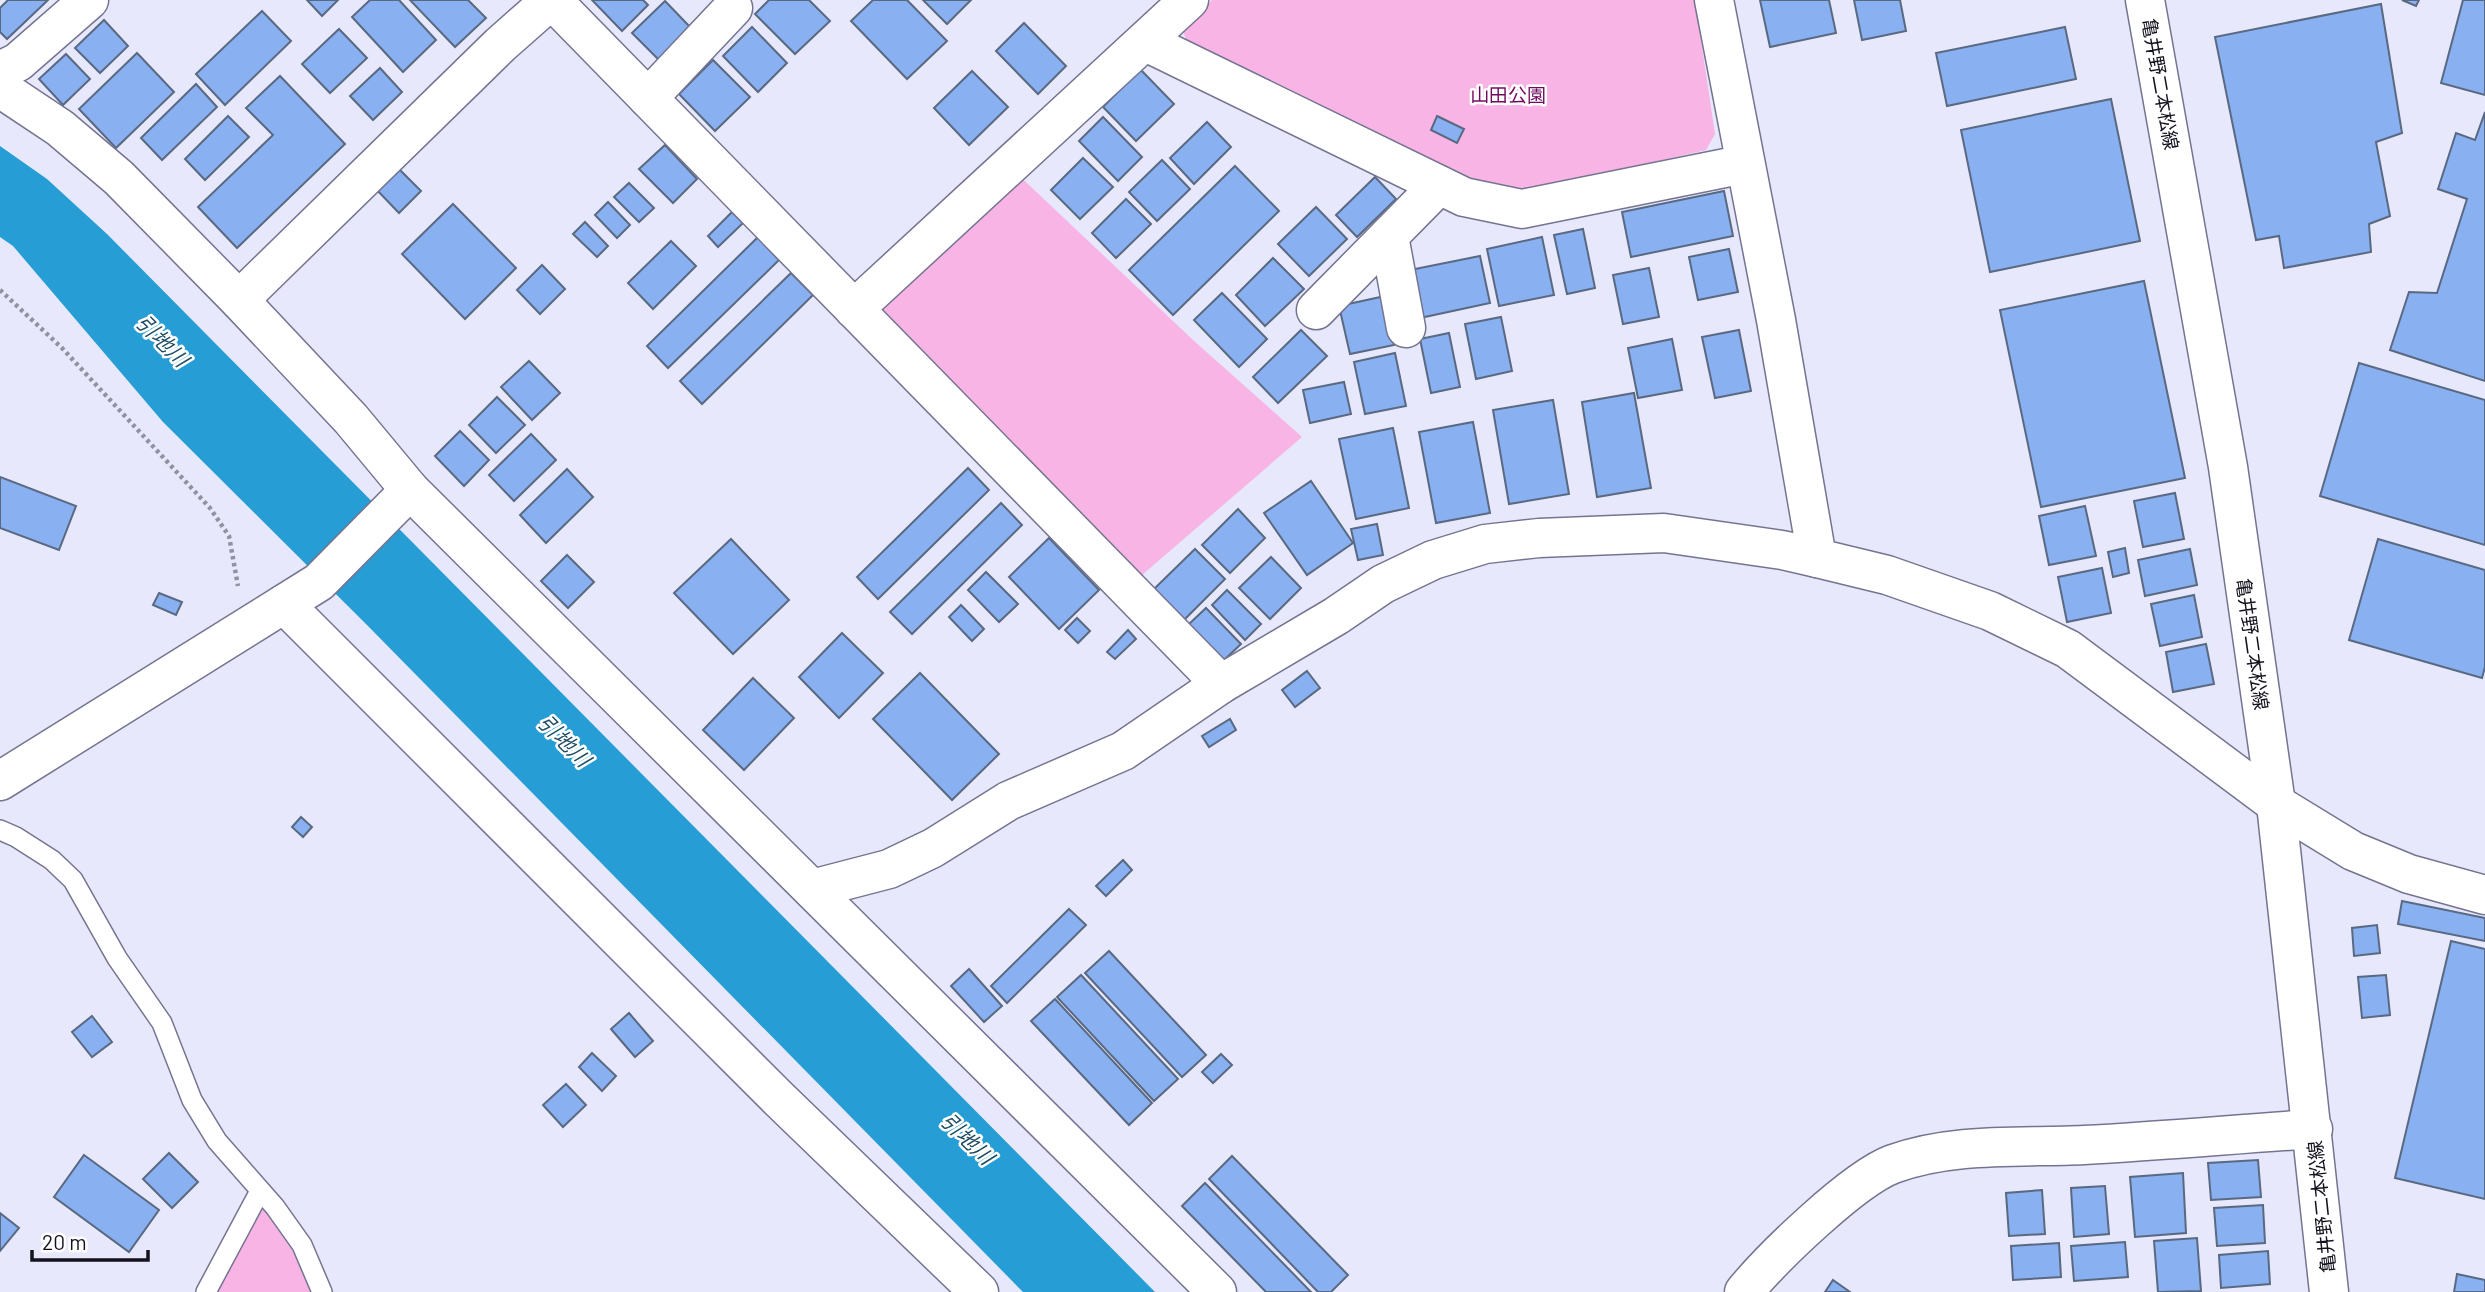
<svg xmlns="http://www.w3.org/2000/svg" width="2485" height="1292" font-family="Barlow,'Noto Sans JP',sans-serif">
  <rect width="100%" height="100%" fill="#e8e8fc"/>
  <!-- green -->
  <g fill="#f7b4e4">
    <path d="M1212,0H1695L1715,134L1706,150L1529,191L1488,189L1188,45L1182,28Z"/>
    <path d="M1010,167L1193,340L1302,437L1127,588L854,309Z"/>
    <path d="M260,1191L322,1292H207Z"/>
  </g>
  <!-- water -->
  <path fill="#269ed5" d="M0,146L47,179L107,234L1155,1292H1023L367,625L163,422L13,246L0,237Z"/>
  <!-- building -->
  <g fill="#89b0f1" stroke="#596982" stroke-width="2">
    <path d="M8,0H48L7,39L0,32V8Z"/>
    <path d="M307,0H338L322,16Z"/>
    <path d="M370,0H399L436,40L403,72L352,17Z"/>
    <path d="M410,0H468L486,18L455,47Z"/>
    <path d="M592,0H643L648,5L622,31Z"/>
    <path d="M769,0H809L830,21L795,54L755,14Z"/>
    <path d="M873,0H907L947,41L907,79L851,21Z"/>
    <path d="M923,0H971L947,24Z"/>
    <path d="M1760,0H1829L1836,33L1770,47Z"/>
    <path d="M1854,0H1900L1906,31L1862,40Z"/>
    <path d="M2402,0H2419L2416,6Z"/>
    <path d="M2463,0H2485V95L2441,83Z"/>
    <path d="M665,1L691,28L659,60L632,33Z"/>
    <path d="M2381,4L2402,133L2376,142L2390,216L2369,224L2371,252L2284,268L2279,236L2256,240L2215,37Z"/>
    <path d="M262,11L291,41L225,105L196,74Z"/>
    <path d="M104,20L128,46L100,73L75,48Z"/>
    <path d="M1024,23L1066,66L1038,94L996,51Z"/>
    <path d="M752,27L787,63L758,92L723,56Z"/>
    <path d="M2065,27L2076,79L1947,106L1936,53Z"/>
    <path d="M339,29L367,58L330,93L302,64Z"/>
    <path d="M137,53L174,92L116,148L79,109Z"/>
    <path d="M66,54L90,79L63,105L39,79Z"/>
    <path d="M713,60L750,97L715,131L679,94Z"/>
    <path d="M380,68L402,92L373,120L350,96Z"/>
    <path d="M1140,69L1174,104L1136,141L1103,107Z"/>
    <path d="M972,71L1008,107L969,145L934,108Z"/>
    <path d="M280,76L345,144L237,248L198,207L273,135L246,108Z"/>
    <path d="M196,84L217,107L162,160L141,138Z"/>
    <path d="M2111,99L2140,241L1990,272L1961,130Z"/>
    <path d="M2485,112V381L2390,350L2409,292L2437,293L2467,199L2438,189L2456,133L2475,140Z"/>
    <path d="M228,116L249,137L205,180L185,159Z"/>
    <path d="M1437,116L1464,129L1457,143L1431,130Z"/>
    <path d="M1103,117L1142,157L1118,181L1079,141Z"/>
    <path d="M1207,122L1231,147L1194,184L1170,158Z"/>
    <path d="M665,145L697,179L673,203L639,169Z"/>
    <path d="M1083,158L1113,187L1080,219L1051,190Z"/>
    <path d="M1162,160L1190,189L1157,221L1129,192Z"/>
    <path d="M395,165L421,191L399,213L374,187Z"/>
    <path d="M1235,166L1279,211L1173,315L1129,270Z"/>
    <path d="M1375,177L1396,199L1357,237L1336,215Z"/>
    <path d="M629,183L654,208L639,222L614,197Z"/>
    <path d="M1724,191L1733,236L1631,257L1622,212Z"/>
    <path d="M1126,199L1151,224L1116,258L1092,233Z"/>
    <path d="M608,202L630,225L617,238L595,215Z"/>
    <path d="M453,204L516,268L465,319L402,254Z"/>
    <path d="M1316,207L1347,239L1309,276L1278,244Z"/>
    <path d="M732,212L743,223L718,247L708,236Z"/>
    <path d="M585,222L608,246L597,257L573,234Z"/>
    <path d="M1583,229L1595,288L1567,294L1554,235Z"/>
    <path d="M758,237L779,260L668,368L647,346Z"/>
    <path d="M1542,237L1554,295L1499,306L1487,249Z"/>
    <path d="M671,241L696,266L653,309L628,283Z"/>
    <path d="M1729,249L1738,292L1698,300L1689,257Z"/>
    <path d="M1480,256L1490,303L1420,318L1410,270Z"/>
    <path d="M1273,258L1304,289L1265,326L1236,295Z"/>
    <path d="M542,265L565,289L540,314L517,290Z"/>
    <path d="M1649,268L1659,317L1623,324L1613,275Z"/>
    <path d="M791,273L813,295L702,404L680,381Z"/>
    <path d="M2144,281L2185,478L2041,507L2000,310Z"/>
    <path d="M1222,293L1267,339L1239,367L1194,320Z"/>
    <path d="M1385,296L1394,345L1350,354L1339,306Z"/>
    <path d="M1501,317L1512,371L1476,379L1465,324Z"/>
    <path d="M1301,330L1327,356L1278,403L1253,377Z"/>
    <path d="M1739,330L1751,391L1715,398L1702,337Z"/>
    <path d="M1449,333L1460,387L1431,393L1420,339Z"/>
    <path d="M1672,339L1682,390L1638,398L1628,348Z"/>
    <path d="M1395,353L1406,406L1365,414L1354,362Z"/>
    <path d="M529,361L560,393L532,420L501,387Z"/>
    <path d="M2359,363L2485,400V545L2320,496Z"/>
    <path d="M1344,382L1351,414L1310,423L1303,390Z"/>
    <path d="M1634,393L1651,488L1597,497L1582,402Z"/>
    <path d="M497,397L525,425L496,453L469,425Z"/>
    <path d="M1553,400L1569,494L1509,504L1493,410Z"/>
    <path d="M1473,422L1490,513L1436,523L1419,432Z"/>
    <path d="M1393,428L1409,508L1356,519L1339,439Z"/>
    <path d="M460,431L489,460L464,486L435,456Z"/>
    <path d="M531,434L556,460L514,501L489,475Z"/>
    <path d="M968,468L989,490L878,599L857,577Z"/>
    <path d="M567,469L593,497L546,543L520,515Z"/>
    <path d="M0,477L76,506L59,550L0,528Z"/>
    <path d="M1311,481L1353,543L1307,575L1264,513Z"/>
    <path d="M2175,493L2184,539L2143,547L2134,501Z"/>
    <path d="M1001,503L1022,525L912,634L890,612Z"/>
    <path d="M2085,506L2096,556L2049,565L2039,516Z"/>
    <path d="M1238,509L1265,538L1230,573L1202,545Z"/>
    <path d="M1377,524L1383,555L1358,560L1351,529Z"/>
    <path d="M1049,538L1099,590L1059,629L1009,577Z"/>
    <path d="M731,539L789,600L733,654L674,593Z"/>
    <path d="M2378,539L2485,570V667L2482,678L2349,640Z"/>
    <path d="M2125,548L2129,573L2113,577L2108,552Z"/>
    <path d="M1195,549L1225,579L1183,621L1153,590Z"/>
    <path d="M2190,549L2197,585L2145,596L2138,560Z"/>
    <path d="M567,555L594,582L568,608L541,581Z"/>
    <path d="M1271,557L1301,588L1270,619L1239,588Z"/>
    <path d="M2102,568L2111,613L2067,622L2058,577Z"/>
    <path d="M986,572L1018,604L999,622L968,590Z"/>
    <path d="M1227,590L1261,624L1245,640L1212,605Z"/>
    <path d="M159,593L182,602L176,615L153,605Z"/>
    <path d="M2194,595L2202,637L2160,646L2151,604Z"/>
    <path d="M961,605L984,629L972,641L949,617Z"/>
    <path d="M1206,608L1241,644L1223,661L1188,625Z"/>
    <path d="M1077,618L1090,631L1078,643L1065,630Z"/>
    <path d="M1128,630L1136,639L1115,659L1107,652Z"/>
    <path d="M842,633L883,673L839,718L799,677Z"/>
    <path d="M2206,644L2214,684L2173,692L2166,652Z"/>
    <path d="M1307,671L1320,688L1295,707L1282,690Z"/>
    <path d="M920,673L999,754L952,800L873,719Z"/>
    <path d="M753,678L794,718L744,770L703,730Z"/>
    <path d="M1230,719L1236,730L1209,747L1202,736Z"/>
    <path d="M301,817L312,827L303,837L292,827Z"/>
    <path d="M1123,860L1132,870L1106,896L1096,886Z"/>
    <path d="M2402,901L2485,918V941L2398,924Z"/>
    <path d="M1069,909L1086,925L1007,1003L991,986Z"/>
    <path d="M2377,925L2380,953L2354,956L2352,928Z"/>
    <path d="M2451,941L2485,949V1199L2395,1178Z"/>
    <path d="M1109,951L1206,1055L1182,1077L1085,973Z"/>
    <path d="M969,969L1002,1006L984,1022L951,986Z"/>
    <path d="M1081,975L1178,1079L1154,1101L1057,997Z"/>
    <path d="M2386,975L2390,1015L2362,1018L2358,977Z"/>
    <path d="M1055,999L1152,1103L1129,1125L1031,1021Z"/>
    <path d="M629,1013L653,1041L635,1057L611,1029Z"/>
    <path d="M92,1016L112,1042L92,1057L72,1032Z"/>
    <path d="M592,1053L616,1076L602,1091L579,1067Z"/>
    <path d="M1221,1054L1232,1065L1213,1083L1202,1072Z"/>
    <path d="M566,1084L586,1105L563,1127L543,1105Z"/>
    <path d="M169,1153L198,1182L172,1208L143,1179Z"/>
    <path d="M84,1155L159,1210L129,1252L54,1197Z"/>
    <path d="M1232,1156L1348,1275L1331,1292H1318L1209,1179Z"/>
    <path d="M2258,1160L2261,1197L2211,1200L2208,1163Z"/>
    <path d="M2183,1173L2186,1233L2135,1237L2130,1177Z"/>
    <path d="M1205,1183L1311,1292H1266L1182,1206Z"/>
    <path d="M2105,1186L2109,1234L2074,1237L2071,1188Z"/>
    <path d="M2042,1190L2045,1234L2009,1236L2006,1193Z"/>
    <path d="M2263,1205L2265,1243L2217,1246L2214,1208Z"/>
    <path d="M0,1213L19,1228L0,1251Z"/>
    <path d="M2197,1238L2201,1291L2158,1292L2154,1241Z"/>
    <path d="M2125,1242L2128,1277L2074,1281L2071,1246Z"/>
    <path d="M2059,1243L2061,1277L2013,1280L2011,1246Z"/>
    <path d="M2268,1251L2270,1284L2221,1288L2219,1255Z"/>
    <path d="M2457,1274L2485,1280V1292H2454Z"/>
    <path d="M1833,1280L1850,1292H1825Z"/>
  </g>
  <g fill="none" stroke-linecap="round" stroke-linejoin="round">
    <!-- lane casing -->
    <g stroke="#747491" stroke-width="22">
      <g id="lane">
        <path d="M0,830L16,837L52,860L73,880L117,958L162,1023L192,1100L217,1141L275,1207L302,1245L322,1292"/>
        <path d="M206,1292L260,1191"/>
      </g>
    </g>
    <!-- street casing -->
    <g stroke="#747491" stroke-width="41">
      <g id="street">
        <path d="M552,0L1221,684"/>
        <path d="M1714,0L1776,320L1817,558"/>
        <path d="M1146,42L1464,197L1522,209L1745,164"/>
        <path d="M0,71L18,62L89,0"/>
        <path d="M0,88L60,128L119,178L239,300L351,419L410,490L1217,1292"/>
        <path d="M648,98L733,8"/>
        <path d="M1389,236L1406,328"/>
        <path d="M239,300L500,45L551,0"/>
        <path d="M854,309L1189,0"/>
        <path d="M1316,310L1439,185"/>
        <path d="M284,604L779,1099L979,1292"/>
        <path d="M0,781L319,582L410,490"/>
        <path d="M1744,1292C1772,1258 1853,1179 1893,1164C1953,1142 2021,1148 2084,1145C2160,1141 2237,1134 2313,1129"/>
      </g>
    </g>
    <!-- secondary casing -->
    <g stroke="#747491" stroke-width="41">
      <g id="secondary">
        <path d="M2145,0L2228,467L2276,804L2329,1292"/>
        <path d="M812,889L889,869L933,848L1008,801L1123,751L1221,684L1336,616L1383,584L1433,560L1485,544L1539,538L1664,533L1782,550L1817,558L1887,575L1990,611L2068,649L2276,804L2353,851L2409,874L2485,895"/>
      </g>
    </g>
    <!-- path -->
    <path stroke="#9291a2" stroke-width="4.5" stroke-dasharray="3.5 3.5" stroke-linecap="butt" d="M0,290L62,348L210,508L229,536L238,586"/>
    <!-- lane -->
    <use href="#lane" stroke="#fff" stroke-width="19"/>
    <!-- street -->
    <use href="#street" stroke="#fff" stroke-width="38"/>
    <!-- secondary -->
    <use href="#secondary" stroke="#fff" stroke-width="38"/>
  </g>
  <g text-anchor="middle" dominant-baseline="central" stroke-width="5" stroke-linejoin="round" paint-order="stroke">
    <!-- street labels -->
    <g font-size="19" fill="#13121e" stroke="#fff">
      <text transform="translate(2161 84) rotate(80)">亀井野二本松線</text>
      <text transform="translate(2253 644) rotate(82)">亀井野二本松線</text>
      <text transform="translate(2321 1207) rotate(-96)">亀井野二本松線</text>
    </g>
    <!-- park labels -->
    <g font-size="19" fill="#71095f" stroke="#fff">
      <text x="1508" y="94">山田公園</text>
    </g>
    <!-- water labels -->
    <g font-size="21" font-style="italic" fill="#1e4c63" stroke="#fff">
      <text transform="translate(163 340) rotate(45)">引地川</text>
      <text transform="translate(565 740) rotate(45)">引地川</text>
      <text transform="translate(968 1138) rotate(44)">引地川</text>
    </g>
  </g>
  <!-- scale -->
  <path d="M32 1250v10h116v-10" fill="none" stroke="#13121e" stroke-width="3.5"/>
  <text x="42" y="1250" font-size="21" fill="#13121e" stroke="#ffffff" stroke-width="5" paint-order="stroke">20 m</text>
</svg>
